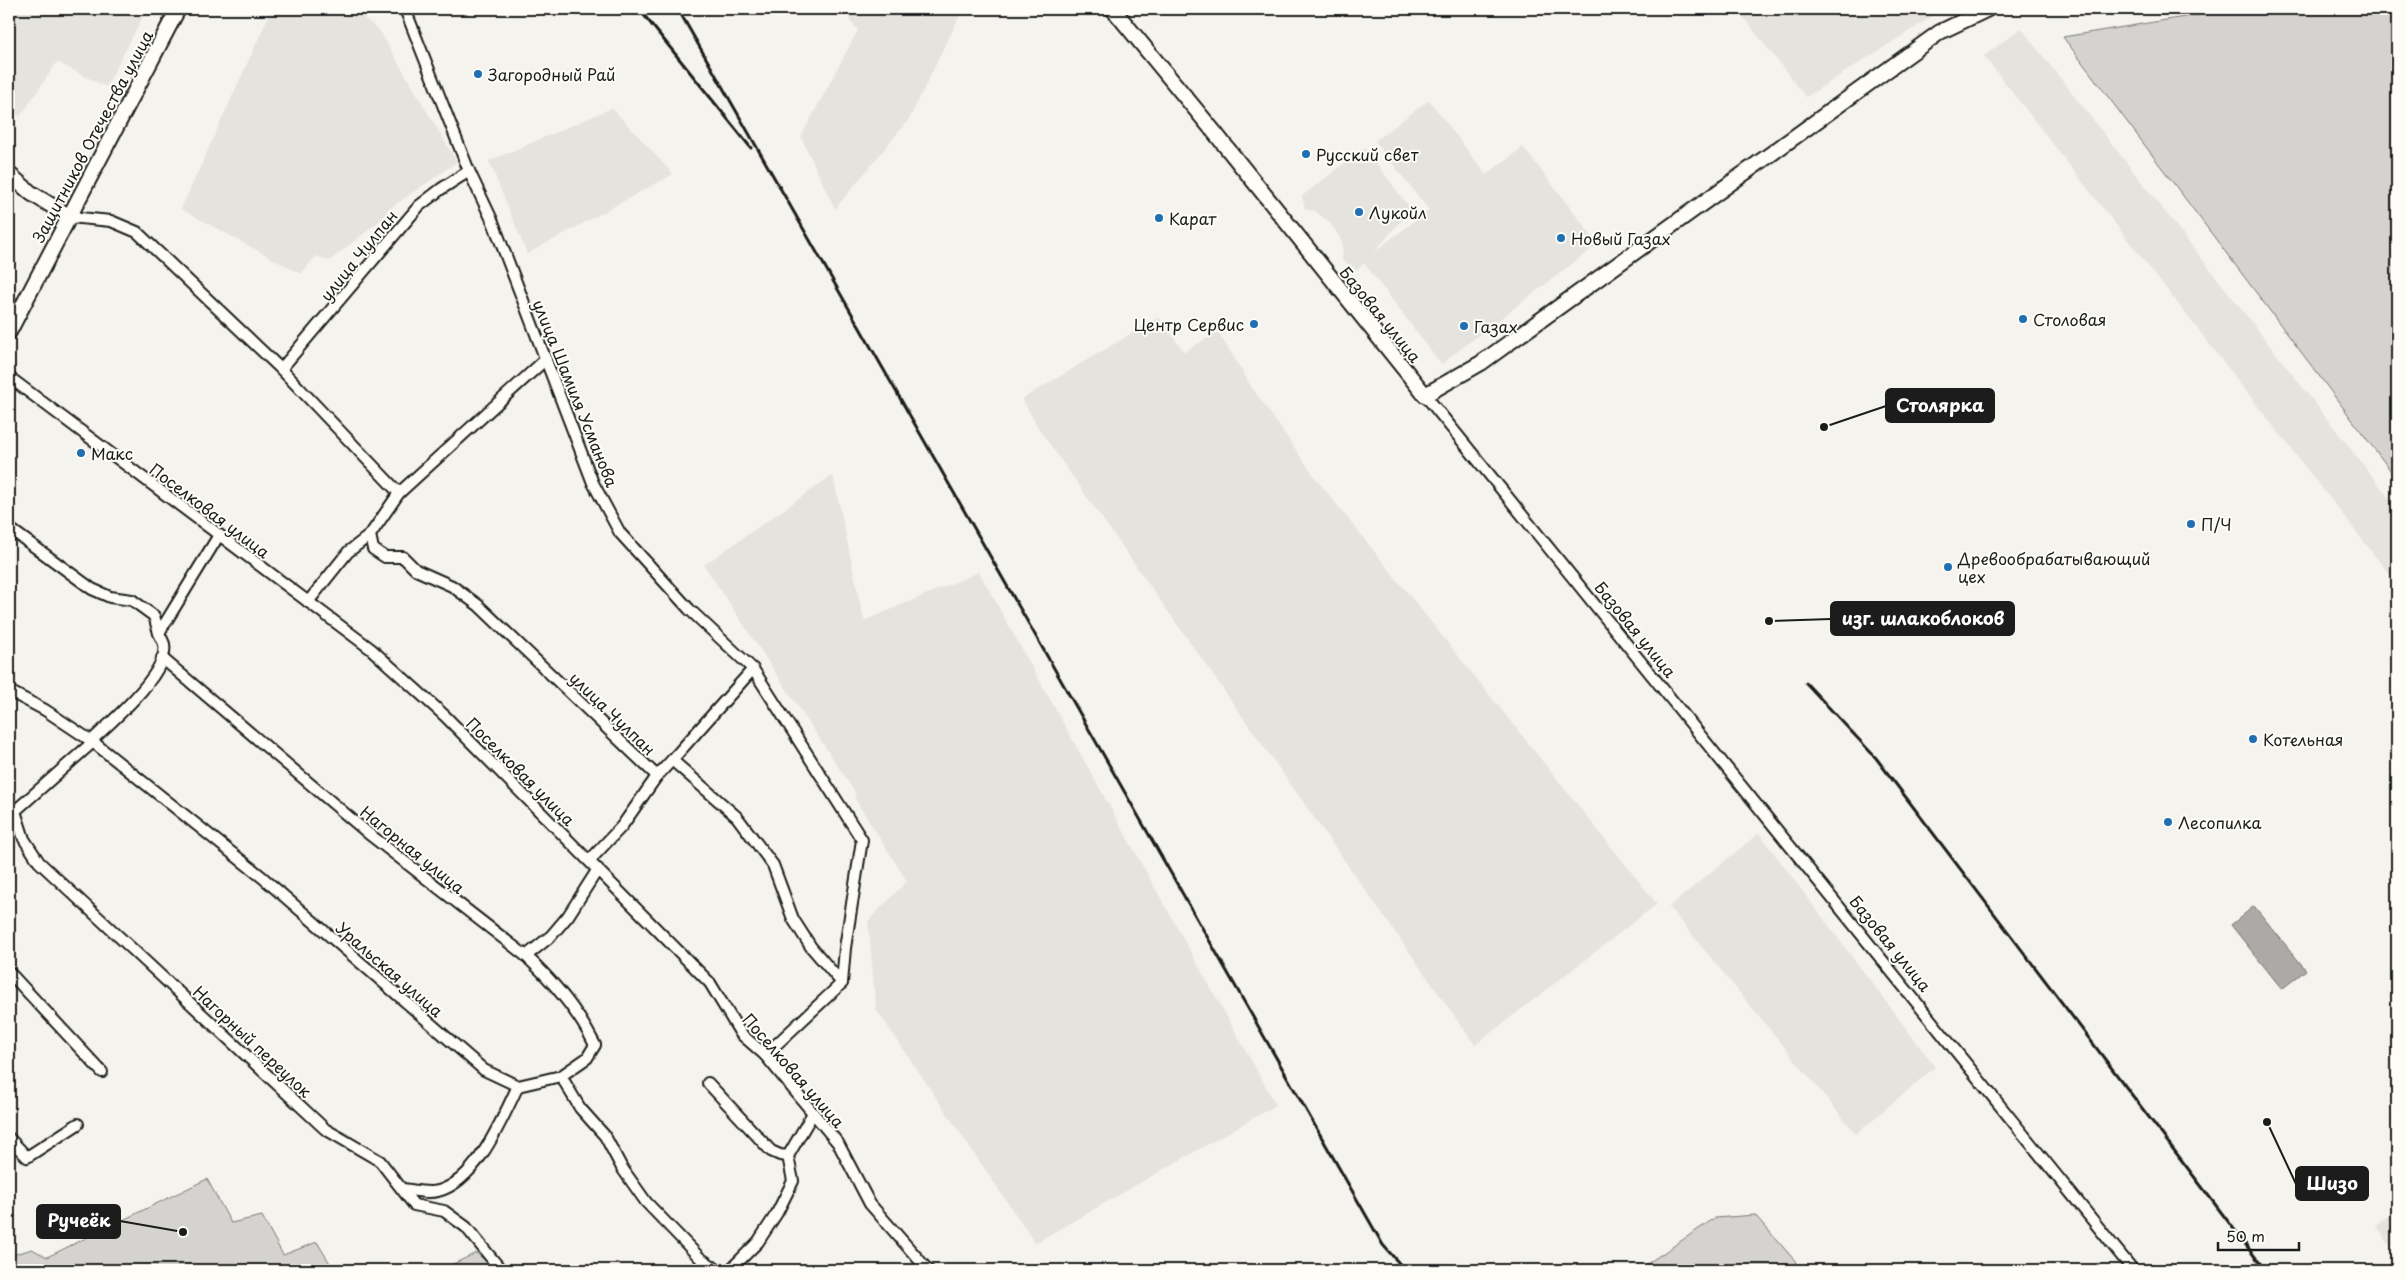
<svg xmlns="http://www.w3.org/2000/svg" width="2406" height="1279" font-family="'Playpen Sans',sans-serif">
  <rect width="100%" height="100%" fill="#f4f3ee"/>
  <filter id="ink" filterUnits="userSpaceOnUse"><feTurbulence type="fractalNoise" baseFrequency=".02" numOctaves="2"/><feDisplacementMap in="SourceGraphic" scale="10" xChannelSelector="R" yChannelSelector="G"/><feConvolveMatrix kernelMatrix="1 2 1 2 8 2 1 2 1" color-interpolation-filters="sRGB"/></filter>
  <g filter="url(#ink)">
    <!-- built -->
    <g fill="#e4e3de">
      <path d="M9,9H147L106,87L57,62L20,117L9,104Z"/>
      <path d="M272,9H353L365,19L379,30L457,162L386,211L387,215L329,261L316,256L301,274L181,209Z"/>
      <path d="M854,9H963L909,119L835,209L801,137L858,30L849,20Z"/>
      <path d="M1737,9H1944L1806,97Z"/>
      <path d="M2021,28L2397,508V584L1984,56Z"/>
      <path d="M1429,100L1486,175L1523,147L1598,244L1441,364L1364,263L1357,270L1342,260L1343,247L1340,238L1329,222L1315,211L1305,209L1302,196L1365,148L1413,212L1398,224L1374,252L1429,210L1375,141Z"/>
      <path d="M612,108L673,174L527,254L489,161Z"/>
      <path d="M1159,317L1184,352L1218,332L1253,389L1317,480L1657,904L1475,1045L1039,429L1022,399Z"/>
      <path d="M833,475L864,621L979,572L1276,1105L1035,1243L876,1009L868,921L907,881L855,799V792L704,565Z"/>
      <path d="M1759,833L1935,1067L1856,1134L1669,907Z"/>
      <path d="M2393,1212L2397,1219V1255L2376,1226Z"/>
    </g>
    <!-- green -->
    <g fill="#d4d3cf" stroke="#787876">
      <path d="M2233,9H2397V479L2063,37Z"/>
      <path d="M207,1179L231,1223L262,1216L283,1255L317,1242L334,1270H9V1256L32,1249L47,1257Z"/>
      <path d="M1755,1215L1803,1270H1638L1715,1218Z"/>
      <path d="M476,1253L498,1270H441Z"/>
    </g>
    <!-- water -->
    <path fill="#abaaa6" stroke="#72716f" d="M2254,906L2306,970L2282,989L2231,925Z"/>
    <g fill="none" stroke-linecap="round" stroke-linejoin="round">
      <!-- street casing -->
      <g stroke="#1c1c1c" stroke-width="14">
        <g id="street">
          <path d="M405,9L469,171L493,222L593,483L620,533L689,609L753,669L862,840L845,948L842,983L765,1055"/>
          <path d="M70,217L111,221L137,232L281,369L399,493"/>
          <path d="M281,369L419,206L441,189L469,171"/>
          <path d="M9,377L371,649L445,716L710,983L741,1034L765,1055L838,1143L870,1204L928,1270"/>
          <path d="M1425,395L2133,1270"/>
          <path d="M9,528L92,589L110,597L132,600L154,616L159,633"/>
          <path d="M370,535L373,549L385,557H403L416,570L452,586L478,605L657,776L672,760L737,817L773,865L793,919L811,947L842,983"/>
          <path d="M308,602L348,552L370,535L399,493L546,359"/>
          <path d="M162,658L369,834L526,956C554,982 578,1011 595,1045L587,1058L561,1076"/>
          <path d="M9,691L45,710L93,742L262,877L484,1070L518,1086L561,1076L580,1108L605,1136L622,1168L646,1202L700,1258L718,1270"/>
          <path d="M91,741C110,723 170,672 164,644C163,641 160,636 159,633L219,535"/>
          <path d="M672,760L753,669"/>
          <path d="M9,803L15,811L24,839L39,862L325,1129L380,1161L414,1205L444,1211L466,1227L501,1270"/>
          <path d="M15,811L93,742"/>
          <path d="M590,860L622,826L657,776"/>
          <path d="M526,956L551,936L568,916L598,869"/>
          <path d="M9,972L102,1072"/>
          <path d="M708,1083L771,1151L780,1155L788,1156"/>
          <path d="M9,1138L27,1157L78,1124"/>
          <path d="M403,1189C413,1190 428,1194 438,1191C477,1181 502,1119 518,1086"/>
          <path d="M730,1270L758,1242L777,1213L793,1181L788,1156L813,1113"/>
        </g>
      </g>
      <!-- secondary casing -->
      <g stroke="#1c1c1c" stroke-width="18">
        <g id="secondary">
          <path d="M1113,9L1215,133L1425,395L1481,363L1940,32L1988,9"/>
          <path d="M9,174L31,193L70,217"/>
          <path d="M9,332L178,9"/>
        </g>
      </g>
      <!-- street -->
      <use href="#street" stroke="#fdfcf7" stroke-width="10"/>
      <!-- secondary -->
      <use href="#secondary" stroke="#fdfcf7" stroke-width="14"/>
      <!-- rail -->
      <g stroke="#1c1c1c" stroke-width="3">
        <path d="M639,9L751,148"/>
        <path d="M678,9L1383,1245L1405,1270"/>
        <path d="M1806,683L1876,758L2265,1270"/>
      </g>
    </g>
  </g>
  <!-- markers -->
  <g fill="#1f6fb2" stroke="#fdfcf7" stroke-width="2">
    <circle cx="478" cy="74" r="5"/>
    <circle cx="1306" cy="154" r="5"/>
    <circle cx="1359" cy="212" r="5"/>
    <circle cx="1159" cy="218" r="5"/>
    <circle cx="1561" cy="238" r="5"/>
    <circle cx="2023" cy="319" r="5"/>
    <circle cx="1254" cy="324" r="5"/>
    <circle cx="1464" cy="326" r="5"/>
    <circle cx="81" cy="453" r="5"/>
    <circle cx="2191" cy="524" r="5"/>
    <circle cx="1948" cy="567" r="5"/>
    <circle cx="2253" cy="739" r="5"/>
    <circle cx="2168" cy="822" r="5"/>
  </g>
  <g text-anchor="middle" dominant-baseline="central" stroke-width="4" stroke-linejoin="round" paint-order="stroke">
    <!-- poi labels -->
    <g font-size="16" fill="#1c1c1c" stroke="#fdfcf7" text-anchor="start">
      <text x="488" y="74">Загородный Рай</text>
      <text x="1316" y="154">Русский свет</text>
      <text x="1369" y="212">Лукойл</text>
      <text x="1169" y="218">Карат</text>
      <text x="1571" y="238">Новый Газах</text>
      <text x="2033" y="319">Столовая</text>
      <text x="1244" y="324" text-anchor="end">Центр Сервис</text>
      <text x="1474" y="326">Газах</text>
      <text x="91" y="453">Макс</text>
      <text x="2201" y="524">П/Ч</text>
      <text x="1958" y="558">Древообрабатывающий<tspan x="1958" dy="18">цех</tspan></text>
      <text x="2263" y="739">Котельная</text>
      <text x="2178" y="822">Лесопилка</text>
    </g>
    <!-- street labels -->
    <g font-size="16" fill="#1c1c1c" stroke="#fdfcf7">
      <text transform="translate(92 136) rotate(-62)">Защитников Отечества улица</text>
      <text transform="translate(358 255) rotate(-51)">улица Чулпан</text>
      <text transform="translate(1381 314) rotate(51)">Базовая улица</text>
      <text transform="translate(576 393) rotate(68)">улица Шамиля Усманова</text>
      <text transform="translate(210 510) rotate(37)">Поселковая улица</text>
      <text transform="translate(1636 629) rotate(51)">Базовая улица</text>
      <text transform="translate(613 713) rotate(44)">улица Чулпан</text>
      <text transform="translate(521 771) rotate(45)">Поселковая улица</text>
      <text transform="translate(413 849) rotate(39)">Нагорная улица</text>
      <text transform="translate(1891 943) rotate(51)">Базовая улица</text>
      <text transform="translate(390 969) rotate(41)">Уральская улица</text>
      <text transform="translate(253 1041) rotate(43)">Нагорный переулок</text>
      <text transform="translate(794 1070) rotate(49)">Поселковая улица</text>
    </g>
  </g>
  <!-- callouts -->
  <path fill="none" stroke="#1c1c1c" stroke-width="2" d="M1824 427L1886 406M1769 621L1831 619M2267 1122L2296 1184M183 1232L120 1221"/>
  <g fill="#1c1c1c" stroke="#fdfcf7" stroke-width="2">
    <circle cx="1824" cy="427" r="5"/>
    <circle cx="1769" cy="621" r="5"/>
    <circle cx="2267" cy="1122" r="5"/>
    <circle cx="183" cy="1232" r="5"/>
  </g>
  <g fill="#1c1c1c" stroke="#1c1c1c" stroke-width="2">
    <rect x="1886" y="389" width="108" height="33" rx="5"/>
    <rect x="1831" y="602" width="183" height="33" rx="5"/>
    <rect x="2296" y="1167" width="72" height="33" rx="5"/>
    <rect x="37" y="1205" width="83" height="33" rx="5"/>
  </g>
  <g font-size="18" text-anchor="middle" font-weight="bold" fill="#fff">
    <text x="1940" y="412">Столярка</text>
    <text x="1923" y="625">изг. шлакоблоков</text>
    <text x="2332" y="1190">Шизо</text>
    <text x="79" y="1227">Ручеёк</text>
  </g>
  <!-- margin -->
  <rect width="2406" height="1279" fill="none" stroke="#fdfcf7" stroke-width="30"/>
  <rect x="15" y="15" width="2376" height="1249" fill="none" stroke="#1c1c1c" stroke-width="2" filter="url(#ink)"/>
  <!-- scale -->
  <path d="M2218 1242v8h81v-8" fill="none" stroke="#1c1c1c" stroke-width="2.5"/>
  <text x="2226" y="1242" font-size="15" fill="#1c1c1c" stroke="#fdfcf7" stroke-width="4" paint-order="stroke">50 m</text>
</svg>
